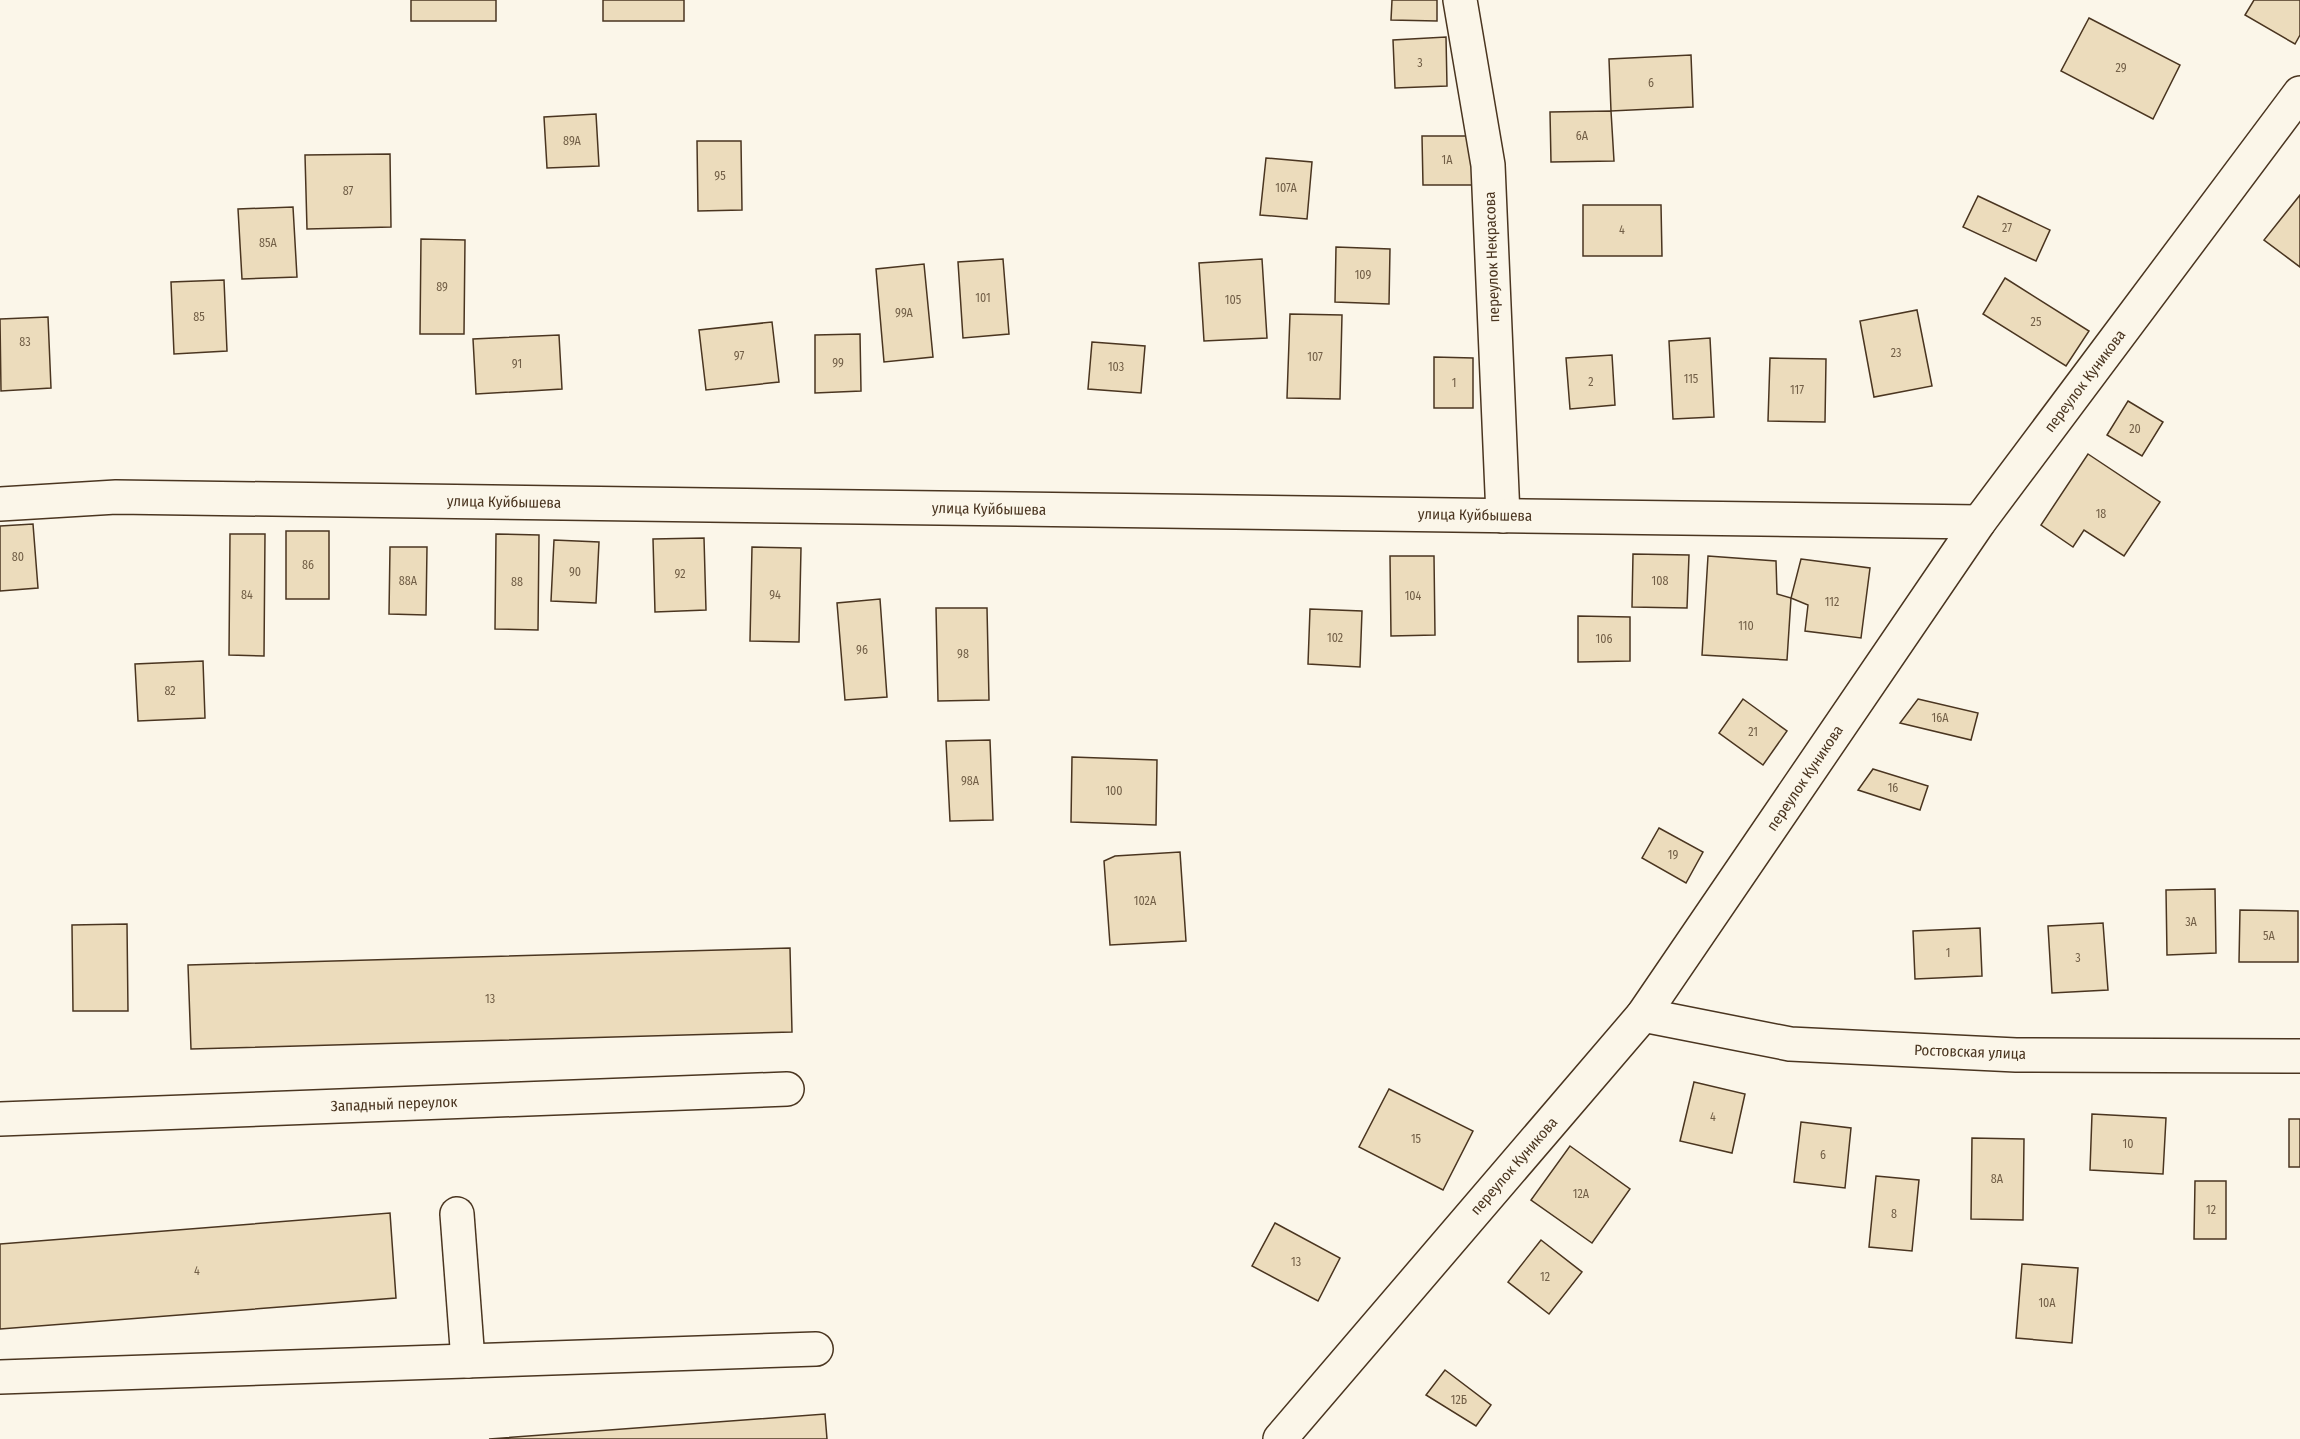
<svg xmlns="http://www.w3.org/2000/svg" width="2300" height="1439" font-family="'Fira Sans Condensed',sans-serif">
  <rect width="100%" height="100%" fill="#fbf6e9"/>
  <!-- building -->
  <g fill="#ecdcbc" stroke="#4a3520" stroke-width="1.5">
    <rect x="411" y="0" width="85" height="21"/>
    <rect x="603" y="0" width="81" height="21"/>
    <path d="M1392,0H1437V21L1391,20Z"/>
    <path d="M2254,0H2300V35L2295,44L2245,15Z"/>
    <path d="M2089,18L2180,65L2153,119L2061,71Z"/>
    <path d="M1446,37L1447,86L1395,88L1393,40Z"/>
    <path d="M1691,55L1693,107L1611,111L1609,59Z"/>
    <path d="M1611,111L1614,161L1551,162L1550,112Z"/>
    <path d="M596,114L599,166L547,168L544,117Z"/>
    <path d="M1422,136H1472L1473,185H1423Z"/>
    <path d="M697,141H741L742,210L698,211Z"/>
    <path d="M390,154L391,227L307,229L305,155Z"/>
    <path d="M1266,158L1312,162L1307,219L1260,215Z"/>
    <path d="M2300,195V267L2264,240Z"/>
    <path d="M1978,196L2050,230L2036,261L1963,227Z"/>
    <path d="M1583,205H1661L1662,256H1583Z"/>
    <path d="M293,207L297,277L242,279L238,209Z"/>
    <path d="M421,239L465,240L464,334H420Z"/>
    <path d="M1336,247L1390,249L1389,304L1335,302Z"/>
    <path d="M1003,259L1009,334L963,338L958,262Z"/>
    <path d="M1262,259L1267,338L1204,341L1199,263Z"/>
    <path d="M924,264L933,357L884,362L876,269Z"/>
    <path d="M2005,278L2089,331L2066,366L1983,314Z"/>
    <path d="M224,280L227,351L174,354L171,282Z"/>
    <path d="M1917,310L1932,386L1874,397L1860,321Z"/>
    <path d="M1290,314L1342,315L1340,399L1287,398Z"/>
    <path d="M48,317L51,388L1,391L0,319Z"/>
    <path d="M772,322L779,382L706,390L699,330Z"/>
    <path d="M860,334L861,391L815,393V335Z"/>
    <path d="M559,335L562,389L476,394L473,339Z"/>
    <path d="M1710,338L1714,417L1673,419L1669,341Z"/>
    <path d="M1092,342L1145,346L1141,393L1088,389Z"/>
    <path d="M1612,355L1615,405L1570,409L1566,358Z"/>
    <path d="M1434,357L1473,358V408H1434Z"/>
    <path d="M1770,358L1826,359L1825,422L1768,421Z"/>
    <path d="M2128,401L2163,422L2142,456L2107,435Z"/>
    <path d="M2088,454L2160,502L2124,556L2084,530L2073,547L2041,525Z"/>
    <path d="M33,524L38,588L0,591V526Z"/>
    <rect x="286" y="531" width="43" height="68"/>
    <path d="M230,534H265L264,656L229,655Z"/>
    <path d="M496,534L539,535L538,630L495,629Z"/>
    <path d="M704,538L706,610L655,612L653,539Z"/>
    <path d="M554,540L599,542L596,603L551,601Z"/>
    <path d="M390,547H427L426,615L389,614Z"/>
    <path d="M752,547L801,548L799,642L750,641Z"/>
    <path d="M1633,554L1689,555L1687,608L1632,607Z"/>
    <path d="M1390,556H1434L1435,635L1391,636Z"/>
    <path d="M1708,556L1776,561L1777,594L1791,598L1787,660L1702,655Z"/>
    <path d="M1801,559L1870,568L1861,638L1805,631L1808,605L1791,598Z"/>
    <path d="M880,599L887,697L845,700L837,603Z"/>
    <path d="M936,608H987L989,700L938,701Z"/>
    <path d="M1310,609L1362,611L1360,667L1308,664Z"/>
    <path d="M1578,616L1630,617V661L1578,662Z"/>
    <path d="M203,661L205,718L138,721L135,664Z"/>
    <path d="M1743,699L1787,731L1763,765L1719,733Z"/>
    <path d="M1918,699L1978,713L1971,740L1900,723Z"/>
    <path d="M990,740L993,820L950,821L946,741Z"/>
    <path d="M1072,757L1157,760L1156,825L1071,822Z"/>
    <path d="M1873,769L1928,786L1920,810L1858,790Z"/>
    <path d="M1659,828L1703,852L1686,883L1642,858Z"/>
    <path d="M1180,852L1186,941L1110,945L1104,861L1115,856Z"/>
    <path d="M2215,889L2216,953L2167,955L2166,890Z"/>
    <path d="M2240,910L2298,911V962H2239Z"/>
    <path d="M2103,923L2108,990L2052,993L2048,926Z"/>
    <path d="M127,924L128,1011H73L72,925Z"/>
    <path d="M1980,928L1982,976L1915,979L1913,931Z"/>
    <path d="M790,948L792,1032L191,1049L188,965Z"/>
    <path d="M1694,1082L1745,1094L1732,1153L1680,1141Z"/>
    <path d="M1389,1089L1473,1131L1443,1190L1359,1147Z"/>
    <path d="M2092,1114L2166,1118L2163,1174L2090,1170Z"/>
    <rect x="2289" y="1119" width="11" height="48"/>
    <path d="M1801,1122L1851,1128L1845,1188L1794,1182Z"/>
    <path d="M1972,1138L2024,1139L2023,1220L1971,1219Z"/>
    <path d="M1570,1146L1630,1189L1592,1243L1531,1200Z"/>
    <path d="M1876,1176L1919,1180L1912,1251L1869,1247Z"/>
    <path d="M2195,1181H2226V1239H2194Z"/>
    <path d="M390,1213L396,1298L0,1329V1244Z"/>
    <path d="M1275,1223L1340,1258L1318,1301L1252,1266Z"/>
    <path d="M1541,1240L1582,1272L1549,1314L1508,1282Z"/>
    <path d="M2022,1264L2078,1268L2072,1343L2016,1338Z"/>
    <path d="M1445,1370L1491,1405L1476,1426L1426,1395Z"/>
    <path d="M825,1414L827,1439H489Z"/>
  </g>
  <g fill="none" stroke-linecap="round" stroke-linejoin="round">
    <!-- minor casing -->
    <g stroke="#4a3520" stroke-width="36">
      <g id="minor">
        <path d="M1460,0L1488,165L1503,516"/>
        <path d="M0,504L116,497L1979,522"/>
        <path d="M1643,1015L1790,1044L2016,1055L2300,1056"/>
        <path d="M0,1119L787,1089"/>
        <path d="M457,1214L468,1361"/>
        <path d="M0,1377L816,1349"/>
        <path d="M1280,1439L1643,1015L1979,522L2300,93"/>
      </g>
    </g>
    <!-- minor -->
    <use href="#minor" stroke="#fbf6e9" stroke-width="33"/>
  </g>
  <g text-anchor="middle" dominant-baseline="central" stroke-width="4.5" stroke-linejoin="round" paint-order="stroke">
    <!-- number labels -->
    <g font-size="12" fill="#725f47">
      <text x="1420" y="63">3</text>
      <text x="2121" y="68">29</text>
      <text x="1651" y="83">6</text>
      <text x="1582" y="136">6А</text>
      <text x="572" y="141">89А</text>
      <text x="1447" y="160">1А</text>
      <text x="720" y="176">95</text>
      <text x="1286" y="188">107А</text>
      <text x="348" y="191">87</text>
      <text x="2007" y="228">27</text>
      <text x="1622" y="230">4</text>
      <text x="268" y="243">85А</text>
      <text x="1363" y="275">109</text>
      <text x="442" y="287">89</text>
      <text x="983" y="298">101</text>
      <text x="1233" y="300">105</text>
      <text x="904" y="313">99А</text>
      <text x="199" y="317">85</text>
      <text x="2036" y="322">25</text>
      <text x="25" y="342">83</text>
      <text x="1896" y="353">23</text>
      <text x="739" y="356">97</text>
      <text x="1315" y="357">107</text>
      <text x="838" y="363">99</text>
      <text x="517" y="364">91</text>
      <text x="1116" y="367">103</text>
      <text x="1691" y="379">115</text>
      <text x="1591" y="382">2</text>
      <text x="1454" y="383">1</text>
      <text x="1797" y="390">117</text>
      <text x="2135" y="429">20</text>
      <text x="2101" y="514">18</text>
      <text x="18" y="557">80</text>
      <text x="308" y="565">86</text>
      <text x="575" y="572">90</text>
      <text x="680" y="574">92</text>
      <text x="408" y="581">88А</text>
      <text x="1660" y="581">108</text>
      <text x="517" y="582">88</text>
      <text x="247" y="595">84</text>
      <text x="775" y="595">94</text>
      <text x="1413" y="596">104</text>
      <text x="1832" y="602">112</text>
      <text x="1746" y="626">110</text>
      <text x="1335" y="638">102</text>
      <text x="1604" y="639">106</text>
      <text x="862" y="650">96</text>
      <text x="963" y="654">98</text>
      <text x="170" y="691">82</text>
      <text x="1940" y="718">16А</text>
      <text x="1753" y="732">21</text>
      <text x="970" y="781">98А</text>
      <text x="1893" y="788">16</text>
      <text x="1114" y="791">100</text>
      <text x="1673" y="855">19</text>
      <text x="1145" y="901">102А</text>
      <text x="2191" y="922">3А</text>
      <text x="2269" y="936">5А</text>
      <text x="1948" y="953">1</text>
      <text x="2078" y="958">3</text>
      <text x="490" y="999">13</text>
      <text x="1713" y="1117">4</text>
      <text x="1416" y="1139">15</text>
      <text x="2128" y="1144">10</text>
      <text x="1823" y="1155">6</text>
      <text x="1997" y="1179">8А</text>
      <text x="1581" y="1194">12А</text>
      <text x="2211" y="1210">12</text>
      <text x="1894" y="1214">8</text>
      <text x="1296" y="1262">13</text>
      <text x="197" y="1271">4</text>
      <text x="1545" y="1277">12</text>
      <text x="2047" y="1303">10А</text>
      <text x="1459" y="1400">12Б</text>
    </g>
    <!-- street labels -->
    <g font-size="15" fill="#4a3520" stroke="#fbf6e9">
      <text transform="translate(1492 257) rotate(-92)">переулок Некрасова</text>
      <text transform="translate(2085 381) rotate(-53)">переулок Куникова</text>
      <text transform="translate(504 502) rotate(1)">улица Куйбышева</text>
      <text transform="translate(989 509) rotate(1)">улица Куйбышева</text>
      <text transform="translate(1475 515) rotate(1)">улица Куйбышева</text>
      <text transform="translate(1805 778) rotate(-56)">переулок Куникова</text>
      <text transform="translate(1970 1052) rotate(2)">Ростовская улица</text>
      <text transform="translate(394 1104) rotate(-2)">Западный переулок</text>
      <text transform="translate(1514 1166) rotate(-49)">переулок Куникова</text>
    </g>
  </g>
</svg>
